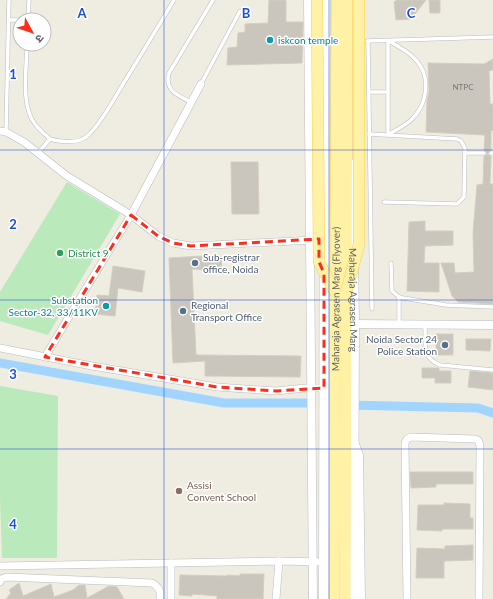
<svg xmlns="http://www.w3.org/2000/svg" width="493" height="599" font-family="Lato,'Noto Sans Devanagari',sans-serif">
  <rect width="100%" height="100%" fill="#efece1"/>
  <!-- green -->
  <g fill="#bae9bb">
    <path d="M67,182L120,214L48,335L0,321V292Z"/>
    <path d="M0,386L58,396L57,558H2L0,497Z"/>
  </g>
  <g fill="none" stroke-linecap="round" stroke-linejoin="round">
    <!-- canal -->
    <g stroke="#a1d5ff" stroke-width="9">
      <path d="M0,363L224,403H306"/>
      <path d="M347,405L478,408L493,413"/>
    </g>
  </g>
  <!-- building -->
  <g fill="#cac6be" stroke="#d4cebf">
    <path d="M269,0H286V22H303L302,63L227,65L228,48L237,47L238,33L245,32V24L268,23Z"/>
    <path d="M397,0H426L411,19L396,20L394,2Z"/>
    <path d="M429,0H440V13H430Z"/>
    <path d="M493,59V70L489,71L490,104H493V130L491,131V150L488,153V155L491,156L490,184H493V304L458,302L452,296L441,263H454L455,273L474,272L473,233L477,185L483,184L484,156L487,155V153L484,150L485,135L426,132L427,101L429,91L428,63L484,64Z"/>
    <path d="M231,162H258L259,214H232Z"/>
    <path d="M425,221V231H453V245L425,246L424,263H439V292L407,291L409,222Z"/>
    <path d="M203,256L222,257L221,271L192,269L196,355L301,356L300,377L205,376V361L173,363L169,258Z"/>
    <path d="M113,266L145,271L142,292L118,288L115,316L95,314L97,295L109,296Z"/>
    <rect x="436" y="334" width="17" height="21"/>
    <path d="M466,339H491L490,351L466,350Z"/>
    <path d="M422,368H439V371H451V383H435V378H422Z"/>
    <path d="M470,371L493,373V390L468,387Z"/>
    <path d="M410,472H473V484H436V487L411,488Z"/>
    <path d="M444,503L470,504V518H473V529H442V531L417,530L418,505H444Z"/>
    <path d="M473,545V560L444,561V578H416L417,548L445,549V546Z"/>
    <path d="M240,574H264L263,599H217V596L192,594V596L179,595L180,575L227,576V575L240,576Z"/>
    <path d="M19,583L23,596L51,584L54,597L73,590L79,585H85L87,598L109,586L117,587L124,599H6L11,593L9,590Z"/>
  </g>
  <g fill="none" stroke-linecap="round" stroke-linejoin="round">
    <!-- service casing -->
    <g stroke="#b9bcc2" stroke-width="4.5">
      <g id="service">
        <path d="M9,20H20"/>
        <path d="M28,20L29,0"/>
        <path d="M367,41L493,37"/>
        <path d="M368,41L372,309"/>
        <path d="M27,44C27,67 20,105 35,124C39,130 45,134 50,139"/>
        <path d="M201,84L240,11"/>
        <path d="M369,92H388"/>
        <path d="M191,102C178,96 164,90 169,73L213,0"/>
        <path d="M6,132L9,0"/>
        <path d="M369,134L457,139L461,141L465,148L464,197L457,204L384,202"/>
        <path d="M389,134C396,130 404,126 410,121C428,105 432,77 415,59C408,51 399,47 389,41"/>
        <path d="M388,135V41"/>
        <path d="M38,153L50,139C62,142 76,144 86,137C98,128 112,103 120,89C138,60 156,30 174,0"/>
        <path d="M465,153H484"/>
        <path d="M491,153H493"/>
        <path d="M391,263L392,291L399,297L403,298L446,305L493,307"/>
        <path d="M399,297V324"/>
        <path d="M425,325C426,343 421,358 440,365L493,370"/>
      </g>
    </g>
    <!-- minor casing -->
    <g stroke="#b9bcc2" stroke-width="8">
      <g id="minor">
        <path d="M0,131L6,132L24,142L67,176L131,215L158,236L173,243L191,246L315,240"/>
        <path d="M0,348L92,366L217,387L276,391L305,388H324"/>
        <path d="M45,357L85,290L131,215L201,84"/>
        <path d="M171,563V599"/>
        <path d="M0,566L279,561L325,562"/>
        <path d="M0,582L1,579L7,577L152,583C159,587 161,591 160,599"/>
        <path d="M276,599L279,561"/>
        <path d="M407,599L405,443L407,439L411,437L475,439L478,440L480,445L479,599"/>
      </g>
    </g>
    <!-- tertiary casing -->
    <g stroke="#b9bcc2" stroke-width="9">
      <g id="tertiary">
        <path d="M308,0L313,599"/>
        <path d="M354,324L493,325"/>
        <path d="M355,444L359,455L361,599"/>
      </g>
    </g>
    <!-- secondary casing -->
    <g stroke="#babec5" stroke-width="11">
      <g id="secondary">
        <path id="s1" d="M352,165L354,324L353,599"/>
        <path d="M324,599L325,0"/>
      </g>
    </g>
    <!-- primary casing -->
    <g stroke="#ffce4a" stroke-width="12">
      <g id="primary">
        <path id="s2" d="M334,599L337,0"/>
        <path d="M345,599L347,0"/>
      </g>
    </g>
    <!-- service -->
    <use href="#service" stroke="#fff" stroke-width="3.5"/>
    <!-- minor -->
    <use href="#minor" stroke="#fff" stroke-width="7"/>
    <!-- tertiary -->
    <use href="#tertiary" stroke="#fff" stroke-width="8"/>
    <!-- secondary -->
    <use href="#secondary" stroke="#fff" stroke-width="10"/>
    <!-- primary -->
    <use href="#primary" stroke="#fff2a6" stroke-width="11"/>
    <!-- primary-bridge casing -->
    <g stroke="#ffce4a" stroke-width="12" stroke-linecap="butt">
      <g id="primary-bridge">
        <path d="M317,0L319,262L336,294"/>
        <path d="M346,293L359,244V0"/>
      </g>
    </g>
    <!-- primary-bridge -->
    <use href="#primary-bridge" stroke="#fff2a6" stroke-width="11"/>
  </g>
  <!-- marked area -->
  <path fill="none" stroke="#fc2e1a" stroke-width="3" stroke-dasharray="8 5" stroke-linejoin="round" d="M131,215L158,236L173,243L191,246L319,239V262L324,273V388L276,391L217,387L45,357Z"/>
  <!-- grid -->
  <path fill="none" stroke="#1d4ed8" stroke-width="1" stroke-opacity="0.55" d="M164,0V599M329,0V599M0,150H493M0,300H493M0,449H493"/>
  <!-- markers -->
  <g fill="#0f9aa8" stroke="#fff" stroke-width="1.5">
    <circle cx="270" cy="40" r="4"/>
    <circle cx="106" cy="306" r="4"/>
  </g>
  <circle fill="#2e9e5b" stroke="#fff" stroke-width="1.5" cx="60" cy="253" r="4"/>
  <g fill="#5c6f8a" stroke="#fff" stroke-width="1.5">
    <circle cx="195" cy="263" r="4"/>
    <circle cx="183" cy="311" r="4"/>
    <circle cx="445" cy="345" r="4"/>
  </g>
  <circle fill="#8d6e63" stroke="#fff" stroke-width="1.5" cx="179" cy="491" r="4"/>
  <g text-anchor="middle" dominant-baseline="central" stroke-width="3" stroke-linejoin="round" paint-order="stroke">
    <!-- number labels -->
    <g font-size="8" fill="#76787a">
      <text x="463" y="87">NTPC</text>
    </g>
    <!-- culture labels -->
    <g font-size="10" fill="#0d838f" stroke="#fff" text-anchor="start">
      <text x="278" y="40">iskcon temple</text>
      <text x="98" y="300" text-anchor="end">Substation<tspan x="98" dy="12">Sector-32, 33/11KV</tspan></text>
    </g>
    <!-- leisure labels -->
    <g font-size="10" fill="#27864d" stroke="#fff" text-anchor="start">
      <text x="68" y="253">District 9</text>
    </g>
    <!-- service labels -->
    <g font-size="10" fill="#4e5e75" stroke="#fff" text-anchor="start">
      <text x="203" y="257">Sub-registrar<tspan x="203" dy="12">office, Noida</tspan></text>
      <text x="191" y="305">Regional<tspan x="191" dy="12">Transport Office</tspan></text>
      <text x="437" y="339" text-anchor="end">Noida Sector 24<tspan x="437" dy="12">Police Station</tspan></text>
    </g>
    <!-- street labels -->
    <g font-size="10" fill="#5a5e64" stroke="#fff">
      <text stroke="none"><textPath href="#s1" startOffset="135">Maharaja Agrasen Marg</textPath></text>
      <text stroke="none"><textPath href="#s2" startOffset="300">Maharaja Agrasen Marg (Flyover)</textPath></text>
    </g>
    <!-- education labels -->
    <g font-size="10" fill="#785e54" stroke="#fff" text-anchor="start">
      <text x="187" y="485">Assisi<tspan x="187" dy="12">Convent School</tspan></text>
    </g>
  </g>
  <g font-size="13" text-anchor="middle" font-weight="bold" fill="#1d4ed8" stroke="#fff" stroke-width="3" stroke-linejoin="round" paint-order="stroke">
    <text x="82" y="18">A</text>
    <text x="246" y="18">B</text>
    <text x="411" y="18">C</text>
    <text x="13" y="79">1</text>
    <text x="13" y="229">2</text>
    <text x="13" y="379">3</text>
    <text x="13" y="529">4</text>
  </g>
  <!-- north arrow -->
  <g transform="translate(32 32) rotate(130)"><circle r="19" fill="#ffffff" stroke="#bdbfc1"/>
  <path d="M0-3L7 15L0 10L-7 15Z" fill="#fc2e1a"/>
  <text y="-6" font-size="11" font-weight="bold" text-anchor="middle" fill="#5a5e64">उ</text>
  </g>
</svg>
